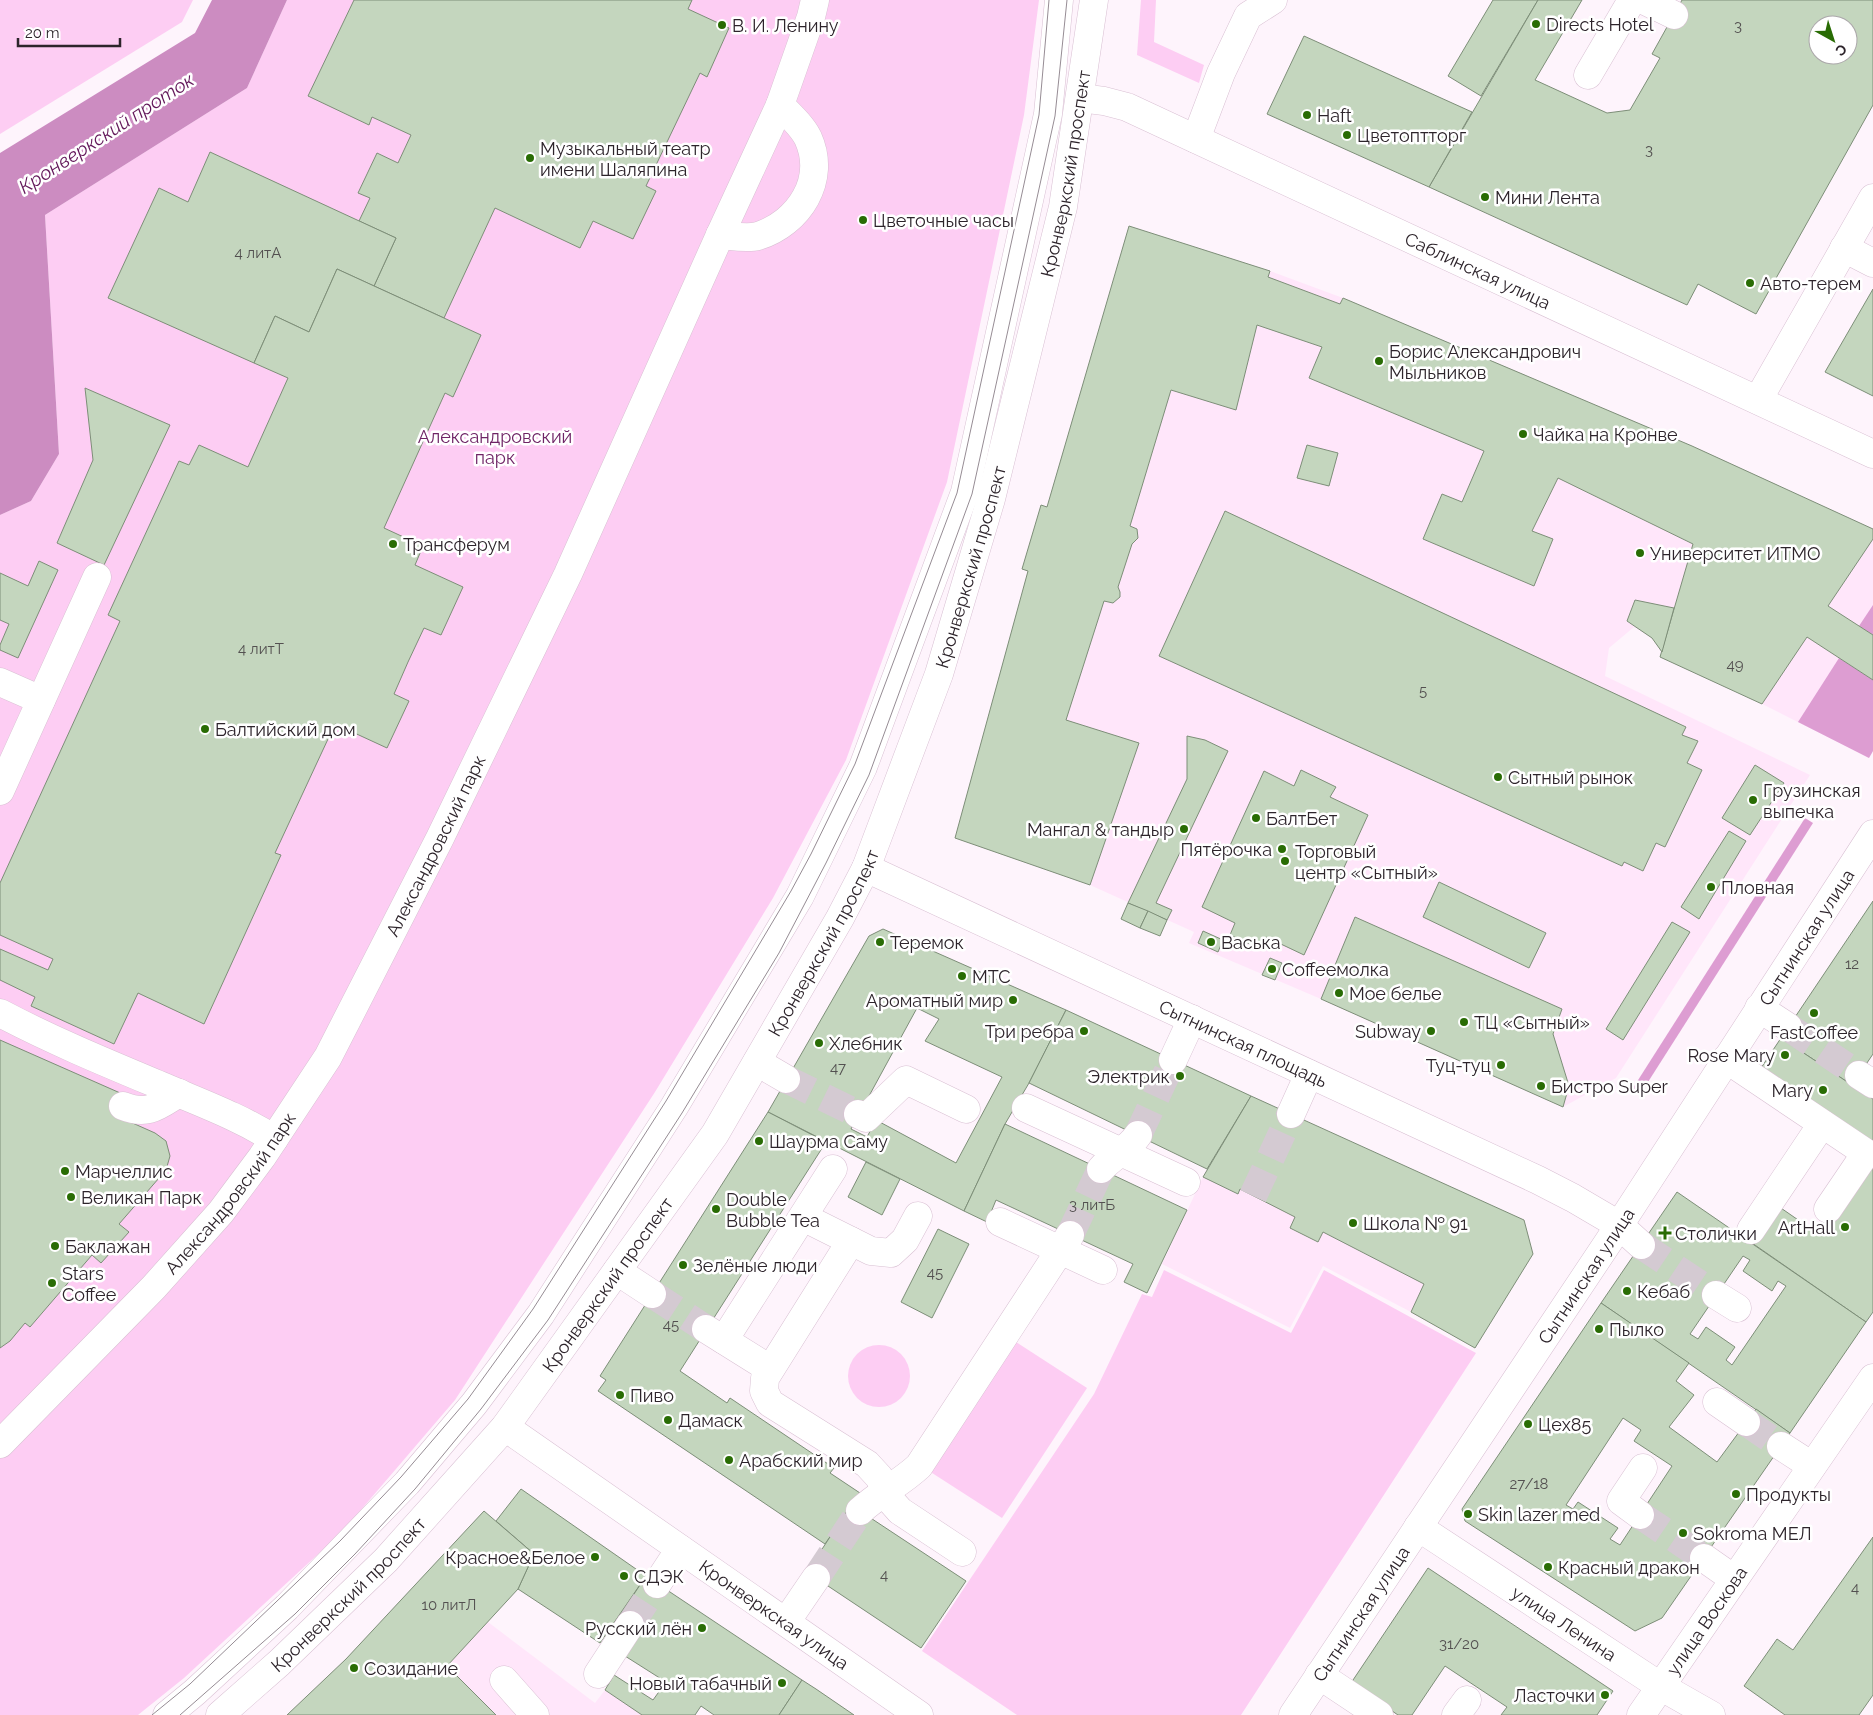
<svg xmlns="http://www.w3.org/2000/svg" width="1873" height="1715" font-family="Raleway,sans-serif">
  <rect width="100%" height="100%" fill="#fef4fc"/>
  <!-- built -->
  <g fill="#ffe6fa">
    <path d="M1129,226L1270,271L1343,298L1692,446L1873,529V751L1869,758L1762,704L1660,657L1662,652L1652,638L1634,627L1609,648L1605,676L1810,775L1616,1078L1563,1107L1321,999L1189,943L1194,932L1090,885L955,838L1028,571L1022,569L1041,505L1047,507Z"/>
    <path d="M1251,1096L1524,1220L1533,1254L1475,1348L1411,1312L1323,1266L1290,1328L1162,1264L1203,1177Z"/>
    <path d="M484,1511L534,1554L518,1589L488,1622L595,1703L605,1690L642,1715H287L346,1659Z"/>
  </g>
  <!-- green -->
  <g fill="#fdcdf3">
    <path d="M0,0H193L182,22L0,134Z"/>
    <path d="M287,0H1039L1024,115L947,482L846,760L773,898L655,1092L455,1400L342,1532L184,1678L138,1715H0V515L31,501L59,454L45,215L247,88Z"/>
    <path d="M1141,0H1156L1154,42L1204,65L1199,83L1137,55Z"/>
    <path d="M1164,1270L1291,1333L1324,1270L1476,1353L1241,1715H1017L922,1651L1094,1394L1142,1294L1152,1297Z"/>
    <path d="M1013,1340L1087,1388L1002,1518L929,1471Z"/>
    <circle cx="879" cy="1376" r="31"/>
  </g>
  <!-- forest -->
  <g fill="#dd9dd2">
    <path d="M1873,605V635L1859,626Z"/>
    <path d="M1839,658L1873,680V751L1869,758L1798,722Z"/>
    <path d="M1805,818L1813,823L1641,1093L1633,1088Z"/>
  </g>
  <!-- water -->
  <path fill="#cc8cc1" d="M212,0H287L247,88L45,215L59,454L31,501L0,515V153L195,33Z"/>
  <!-- building -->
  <g fill="#c4d6be" stroke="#7d8e78" fill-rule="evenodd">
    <path d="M354,0H692L688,9L729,28L707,77L700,73L646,186L656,191L633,239L593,221L580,248L495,208L444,318L374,286L396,238L359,221L370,198L358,193L377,153L398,163L411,135L372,117L369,125L308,96Z"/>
    <path d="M1493,0H1538L1481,96L1448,76Z"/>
    <path d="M1538,0H1582L1535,80L1607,113L1630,110L1660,58L1652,54L1682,0H1873V105L1756,314L1698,284L1687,305L1429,187ZM1818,25H1848V55H1818Z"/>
    <path d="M1304,36L1472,112L1429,187L1267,114Z"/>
    <path d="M210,152L396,238L374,286L337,269L309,332L275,316L254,363L108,298L159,188L188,202Z"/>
    <path d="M1129,226L1270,271L1268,277L1340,304L1343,298L1692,446L1873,529V539L1828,606L1873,635V680L1807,637L1762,704L1660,657L1693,544L1558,478L1532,531L1553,539L1534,586L1423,539L1442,494L1462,502L1484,451L1309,378L1322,347L1257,325L1236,410L1171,390L1130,526L1137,529L1138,538L1132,544L1118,587L1120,592V597L1113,603L1104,601L1066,720L1139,743L1090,885L955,838L1028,571L1022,569L1041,505L1047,507Z"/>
    <path d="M337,269L481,335L453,397L445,393L384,528L423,546L415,565L463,587L441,635L424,628L408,662L394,694L409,701L387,748L335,724L275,853L281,855L204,1024L138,993L114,1044L31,1006L35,997L0,980V949L48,970L53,959L0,935V883L120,621L108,615L179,461L189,465L199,445L248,467L288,378L254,363L275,316L309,332Z"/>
    <path d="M1873,289V396L1825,372Z"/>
    <path d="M85,388L170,425L104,565L57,543L93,460Z"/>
    <path d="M1307,445L1338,453L1329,486L1297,478Z"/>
    <path d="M1225,511L1686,727L1682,735L1698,741L1687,763L1702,770L1665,847L1656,843L1643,871L1624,862L1622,866L1159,656Z"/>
    <path d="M39,561L58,570L18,658L0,650V645L9,624L0,620V573L28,586Z"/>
    <path d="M1635,600L1674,608L1662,652L1652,638L1627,621Z"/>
    <path d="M1187,736L1205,740L1228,751L1156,903L1172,910L1167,920L1128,903L1187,779Z"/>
    <path d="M1755,765L1784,783L1750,835L1722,818Z"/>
    <path d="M1301,770L1336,787L1330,797L1368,815L1304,955L1266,937L1261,949L1230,935L1235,923L1202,907L1264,771L1294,786Z"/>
    <path d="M1729,831L1746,841L1699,919L1681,907Z"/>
    <path d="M1439,882L1546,933L1529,968L1423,917Z"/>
    <path d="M1873,901V1054L1852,1085L1781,1038Z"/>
    <path d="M1128,903L1148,911L1140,928L1121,919Z"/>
    <path d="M1148,911L1167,920L1160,936L1140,928Z"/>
    <path d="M1355,917L1562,1009L1553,1034L1569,1086L1563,1107L1321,999Z"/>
    <path d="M1672,922L1690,932L1623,1040L1606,1029Z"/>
    <path d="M883,929L1066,1010L1029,1083L1005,1124L964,1211L768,1112L869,936ZM917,1008L939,1019L925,1041L1002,1077L956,1163L876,1120L867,1137L851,1129Z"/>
    <path d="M1203,931L1223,940L1218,952L1198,943Z"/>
    <path d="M1270,958L1282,963L1275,980L1262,975Z"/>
    <path d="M1066,1010L1251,1096L1207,1169L1029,1083Z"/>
    <path d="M1781,1038L1873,1099V1143L1759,1071Z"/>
    <path d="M0,1040L127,1096L119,1117L155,1133L166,1141L170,1156L166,1170L119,1224L129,1232L101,1263L92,1255L30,1327L25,1323L10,1341L0,1348Z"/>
    <path d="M1251,1096L1524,1220L1533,1254L1475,1348L1411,1312L1424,1284L1323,1232L1318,1242L1290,1228L1295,1217L1240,1189L1238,1194L1203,1177Z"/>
    <path d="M768,1112L826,1142L680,1371L727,1403L730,1398L834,1468L830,1473L860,1493L825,1544L598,1391L606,1380L600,1376Z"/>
    <path d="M1005,1124L1187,1210L1147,1293L1124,1282L1133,1264L996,1200L987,1222L964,1211Z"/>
    <path d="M1873,1151V1312L1866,1322L1752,1243L1778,1206L1817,1233Z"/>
    <path d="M866,1162L900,1179L882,1215L848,1197Z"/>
    <path d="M1677,1192L1866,1322L1790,1433L1601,1303ZM1743,1256L1750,1260L1743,1271L1772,1291L1778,1281L1786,1286L1732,1365L1726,1360L1735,1347L1706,1327L1698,1339L1690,1334Z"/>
    <path d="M938,1229L969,1244L932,1318L901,1302Z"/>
    <path d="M1601,1303L1689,1363L1676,1381L1694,1395L1669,1427L1717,1462L1756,1409L1790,1433L1662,1618L1635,1631L1465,1521L1462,1509ZM1623,1418L1641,1430L1634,1441L1672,1466L1620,1545L1610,1539L1618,1528L1578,1502L1573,1509L1566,1505Z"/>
    <path d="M521,1489L646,1576L600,1643L518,1589L534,1554L496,1521Z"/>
    <path d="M851,1505L966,1581L921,1648L807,1572Z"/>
    <path d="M484,1511L534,1554L518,1589L447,1666L496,1715H287L346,1659Z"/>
    <path d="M1873,1537V1695L1859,1715H1785L1744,1686L1777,1639L1793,1650Z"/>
    <path d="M1428,1568L1613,1691L1597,1715H1501L1507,1707L1445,1666L1412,1715H1398L1351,1683Z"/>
    <path d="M646,1576L802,1680L779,1715H714L701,1706L695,1715H642L605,1690L614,1675L653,1700L666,1682L625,1656L641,1633L618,1618Z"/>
    <path d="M802,1680L816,1689L854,1715H779Z"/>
  </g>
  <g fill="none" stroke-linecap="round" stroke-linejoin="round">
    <!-- minor-tunnel -->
    <g stroke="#d4cad2" stroke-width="28" stroke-dasharray="28 14" stroke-linecap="butt">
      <path d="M1788,1027L1859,1075"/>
      <path d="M786,1079L858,1114"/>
      <path d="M1138,1135L1173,1060"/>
      <path d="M1253,1196L1291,1114"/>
      <path d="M1070,1235L1101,1169"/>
      <path d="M1641,1245L1716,1295"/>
      <path d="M652,1294L706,1329"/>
      <path d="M1746,1422L1781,1446"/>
      <path d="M1640,1515L1704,1558"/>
      <path d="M816,1578L860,1511"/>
      <path d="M630,1625L657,1584"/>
    </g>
    <!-- minor casing -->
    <g stroke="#d9c0d3" stroke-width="29">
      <g id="minor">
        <path d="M1643,0L1674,15"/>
        <path d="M1588,75L1632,0"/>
        <path id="s1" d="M1080,98L1104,101L1127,107L1873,454"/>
        <path d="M1196,139L1221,73L1248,16L1273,0"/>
        <path d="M720,235C732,236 747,239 758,236C799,223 827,180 808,138C802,126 790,115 780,105"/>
        <path d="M1844,248L1873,263"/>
        <path d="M1758,400L1873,198"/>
        <path d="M0,682L41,700"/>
        <path d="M0,791L97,577"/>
        <path id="s2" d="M866,868L1538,1180L1573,1198L1619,1225L1641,1245"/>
        <path d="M1759,1008L1788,1027"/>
        <path d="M0,1013C53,1041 109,1064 164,1087C201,1103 240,1117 274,1139"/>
        <path d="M1726,1059L1866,1153L1828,1209"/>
        <path d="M1173,1060L1192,1019"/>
        <path d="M757,1062L786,1079"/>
        <path d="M1859,1075L1873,1084"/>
        <path d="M123,1106C148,1116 158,1106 179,1093"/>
        <path d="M1026,1108L1186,1182"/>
        <path d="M858,1114L866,1118L906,1080L966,1109"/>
        <path d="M1291,1114L1309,1074"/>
        <path d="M1101,1169C1112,1156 1128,1150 1138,1135"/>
        <path d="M803,1217L871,1251L891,1253L905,1240L918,1216"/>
        <path d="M1000,1222L1103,1270"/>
        <path d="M1751,1230L1822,1124"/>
        <path d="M851,1241L765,1378L764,1391L770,1403L867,1464L879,1477L892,1502L900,1511L962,1552"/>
        <path d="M617,1271L652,1294"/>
        <path d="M1716,1295L1737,1308"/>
        <path d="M706,1329L770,1369"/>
        <path d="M724,1340L833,1169"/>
        <path d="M1717,1402L1746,1422"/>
        <path id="s3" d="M505,1427L919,1715"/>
        <path id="s4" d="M0,1444L154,1287L221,1212L262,1157L328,1057L440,838L568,574L720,235L780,105L811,17L815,0"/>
        <path d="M1781,1446L1812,1466"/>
        <path d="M860,1511C878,1494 901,1483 919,1466L1070,1235"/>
        <path d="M1640,1515L1621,1501L1643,1468"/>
        <path id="s5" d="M1418,1527L1660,1686L1711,1715"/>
        <path d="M1704,1558L1734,1579"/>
        <path d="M657,1584L680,1549"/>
        <path d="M786,1622L816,1578"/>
        <path d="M598,1674L630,1625"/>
        <path d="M1319,1675L1379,1715"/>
        <path d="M504,1680L535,1715"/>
        <path d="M167,1715L195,1692L287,1607L407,1483L474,1404L541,1314L674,1107L800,896L863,767L965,492L1048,114L1059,0"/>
        <path id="s6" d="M220,1715L279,1663L386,1560L505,1427L715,1134L840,918L866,868L939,674L991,499L1063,207L1094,0"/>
        <path id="s7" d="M1293,1715L1609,1241L1873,834"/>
        <path d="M1456,1715L1467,1700"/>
        <path id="s8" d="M1641,1715L1873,1378"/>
      </g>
    </g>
    <!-- minor -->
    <use href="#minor" stroke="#fff" stroke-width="28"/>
    <!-- tram -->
    <g stroke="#968c94" stroke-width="1">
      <path d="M152,1715L190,1684L340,1541L401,1477L468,1399L533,1309L666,1101L791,891L811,854L855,764L957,493L1039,115L1049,0"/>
      <path d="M180,1715L295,1614L355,1554L415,1489L481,1409L548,1320L682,1113L779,953L826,863L869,775L972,494L1055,116L1067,0"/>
    </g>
  </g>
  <!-- markers -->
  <g fill="#296c04" stroke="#fff" stroke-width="2">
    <circle cx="1536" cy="24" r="5"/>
    <circle cx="722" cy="25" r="5"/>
    <circle cx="1307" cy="115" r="5"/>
    <circle cx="1347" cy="135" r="5"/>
    <circle cx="530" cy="158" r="5"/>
    <circle cx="1485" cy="197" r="5"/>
    <circle cx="863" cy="220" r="5"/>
    <circle cx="1750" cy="283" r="5"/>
    <circle cx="1379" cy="361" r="5"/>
    <circle cx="1523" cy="434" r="5"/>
    <circle cx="393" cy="544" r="5"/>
    <circle cx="1640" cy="553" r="5"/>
    <circle cx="205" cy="729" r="5"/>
    <circle cx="1498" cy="777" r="5"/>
    <circle cx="1753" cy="800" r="5"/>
    <circle cx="1256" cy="818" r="5"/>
    <circle cx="1184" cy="829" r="5"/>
    <circle cx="1282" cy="849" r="5"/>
    <circle cx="1285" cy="861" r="5"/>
    <circle cx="1711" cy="887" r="5"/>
    <circle cx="880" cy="942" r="5"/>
    <circle cx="1211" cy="942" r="5"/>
    <circle cx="1272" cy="969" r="5"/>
    <circle cx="962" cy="976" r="5"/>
    <circle cx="1339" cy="993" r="5"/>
    <circle cx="1013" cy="1000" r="5"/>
    <circle cx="1814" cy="1013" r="5"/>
    <circle cx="1464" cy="1022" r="5"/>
    <circle cx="1084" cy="1031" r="5"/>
    <circle cx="1431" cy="1031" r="5"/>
    <circle cx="819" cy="1043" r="5"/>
    <circle cx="1785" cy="1055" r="5"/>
    <circle cx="1501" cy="1065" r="5"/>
    <circle cx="1180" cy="1076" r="5"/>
    <circle cx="1541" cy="1086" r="5"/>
    <circle cx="1823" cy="1090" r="5"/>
    <circle cx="759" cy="1141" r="5"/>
    <circle cx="65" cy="1171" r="5"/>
    <circle cx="71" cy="1197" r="5"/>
    <circle cx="716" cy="1209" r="5"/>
    <circle cx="1353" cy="1223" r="5"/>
    <circle cx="1845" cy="1227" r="5"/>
    <path d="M1662.5 1225.5h5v5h5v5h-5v5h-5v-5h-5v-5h5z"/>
    <circle cx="55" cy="1246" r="5"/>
    <circle cx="683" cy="1265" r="5"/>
    <circle cx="52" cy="1283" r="5"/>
    <circle cx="1627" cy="1291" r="5"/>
    <circle cx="1599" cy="1329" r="5"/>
    <circle cx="620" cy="1395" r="5"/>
    <circle cx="668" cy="1420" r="5"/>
    <circle cx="1528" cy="1424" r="5"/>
    <circle cx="729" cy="1460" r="5"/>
    <circle cx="1736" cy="1494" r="5"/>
    <circle cx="1468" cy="1514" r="5"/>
    <circle cx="1683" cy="1533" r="5"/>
    <circle cx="595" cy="1557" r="5"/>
    <circle cx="1548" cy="1567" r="5"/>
    <circle cx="624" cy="1576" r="5"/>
    <circle cx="702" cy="1628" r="5"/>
    <circle cx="354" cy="1668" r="5"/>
    <circle cx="782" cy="1683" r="5"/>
    <circle cx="1605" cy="1695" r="5"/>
  </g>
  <g text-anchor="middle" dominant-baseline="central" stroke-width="5" stroke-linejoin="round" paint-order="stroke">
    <!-- number labels -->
    <g font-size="15" fill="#535050">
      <text x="1738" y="26">3</text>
      <text x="1649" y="150">3</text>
      <text x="258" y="253">4 литА</text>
      <text x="261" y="649">4 литТ</text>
      <text x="1735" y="665">49</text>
      <text x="1423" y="691">5</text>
      <text x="1852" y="964">12</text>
      <text x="838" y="1068">47</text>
      <text x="1092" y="1205">3 литБ</text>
      <text x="935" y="1273">45</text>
      <text x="671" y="1325">45</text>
      <text x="1529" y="1484">27/18</text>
      <text x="884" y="1575">4</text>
      <text x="1855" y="1588">4</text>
      <text x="449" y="1605">10 литЛ</text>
      <text x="1459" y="1644">31/20</text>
    </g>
    <!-- poi labels -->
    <g font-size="18" fill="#2d242b" stroke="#fff" text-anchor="start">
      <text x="1546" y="24">Directs Hotel</text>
      <text x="732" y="25">В. И. Ленину</text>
      <text x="1317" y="115">Haft</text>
      <text x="1357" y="135">Цветоптторг</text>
      <text x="540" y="148">Музыкальный театр<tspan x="540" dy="21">имени Шаляпина</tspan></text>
      <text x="1495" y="197">Мини Лента</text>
      <text x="873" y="220">Цветочные часы</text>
      <text x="1760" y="283">Авто-терем</text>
      <text x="1389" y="351">Борис Александрович<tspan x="1389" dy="21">Мыльников</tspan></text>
      <text x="1533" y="434">Чайка на Кронве</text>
      <text x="403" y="544">Трансферум</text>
      <text x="1650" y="553">Университет ИТМО</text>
      <text x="215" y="729">Балтийский дом</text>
      <text x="1508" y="777">Сытный рынок</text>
      <text x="1763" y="790">Грузинская<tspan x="1763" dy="21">выпечка</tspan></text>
      <text x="1266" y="818">БалтБет</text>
      <text x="1174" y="829" text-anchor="end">Мангал &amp; тандыр</text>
      <text x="1272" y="849" text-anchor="end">Пятёрочка</text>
      <text x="1295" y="851">Торговый<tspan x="1295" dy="21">центр «Сытный»</tspan></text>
      <text x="1721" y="887">Пловная</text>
      <text x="890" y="942">Теремок</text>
      <text x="1221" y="942">Васька</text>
      <text x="1282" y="969">Coffeeмолка</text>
      <text x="972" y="976">МТС</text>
      <text x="1349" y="993">Мое белье</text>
      <text x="1003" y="1000" text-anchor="end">Ароматный мир</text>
      <text x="1474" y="1022">ТЦ «Сытный»</text>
      <text x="1074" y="1031" text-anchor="end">Три ребра</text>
      <text x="1421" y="1031" text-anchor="end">Subway</text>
      <text x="1814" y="1032" text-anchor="middle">FastCoffee</text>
      <text x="829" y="1043">Хлебник</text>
      <text x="1775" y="1055" text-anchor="end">Rose Mary</text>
      <text x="1491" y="1065" text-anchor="end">Туц-туц</text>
      <text x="1170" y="1076" text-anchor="end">Электрик</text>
      <text x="1551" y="1086">Бистро Super</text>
      <text x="1813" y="1090" text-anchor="end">Mary</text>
      <text x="769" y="1141">Шаурма Саму</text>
      <text x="75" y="1171">Марчеллис</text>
      <text x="81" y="1197">Великан Парк</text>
      <text x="726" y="1199">Double<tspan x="726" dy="21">Bubble Tea</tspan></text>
      <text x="1363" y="1223">Школа № 91</text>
      <text x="1835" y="1227" text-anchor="end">ArtHall</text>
      <text x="1675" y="1233">Столички</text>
      <text x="65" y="1246">Баклажан</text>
      <text x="693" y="1265">Зелёные люди</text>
      <text x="62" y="1273">Stars<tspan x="62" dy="21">Coffee</tspan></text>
      <text x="1637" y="1291">Кебаб</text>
      <text x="1609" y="1329">Пылко</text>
      <text x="630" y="1395">Пиво</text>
      <text x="678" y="1420">Дамаск</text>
      <text x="1538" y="1424">Цех85</text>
      <text x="739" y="1460">Арабский мир</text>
      <text x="1746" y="1494">Продукты</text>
      <text x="1478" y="1514">Skin lazer med</text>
      <text x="1693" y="1533">Sokroma МЕЛ</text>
      <text x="585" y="1557" text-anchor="end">Красное&amp;Белое</text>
      <text x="1558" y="1567">Красный дракон</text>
      <text x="634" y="1576">СДЭК</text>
      <text x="692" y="1628" text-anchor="end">Русский лён</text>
      <text x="364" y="1668">Созидание</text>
      <text x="772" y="1683" text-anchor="end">Новый табачный</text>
      <text x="1595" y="1695" text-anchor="end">Ласточки</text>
    </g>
    <!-- street labels -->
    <g font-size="18" fill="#2d242b" stroke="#fff">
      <text stroke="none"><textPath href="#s6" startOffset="1796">Кронверкский проспект</textPath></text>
      <text stroke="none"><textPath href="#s1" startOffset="435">Саблинская улица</textPath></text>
      <text stroke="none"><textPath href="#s6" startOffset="1391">Кронверкский проспект</textPath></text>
      <text stroke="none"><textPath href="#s4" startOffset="746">Александровский парк</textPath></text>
      <text stroke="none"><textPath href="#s7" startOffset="932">Сытнинская улица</textPath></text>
      <text stroke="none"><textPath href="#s6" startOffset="986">Кронверкский проспект</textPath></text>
      <text stroke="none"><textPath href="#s2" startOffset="416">Сытнинская площадь</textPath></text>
      <text stroke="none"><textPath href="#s4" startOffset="341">Александровский парк</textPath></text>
      <text stroke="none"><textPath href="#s7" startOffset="528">Сытнинская улица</textPath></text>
      <text stroke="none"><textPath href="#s6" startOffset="581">Кронверкский проспект</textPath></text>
      <text stroke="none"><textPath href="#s6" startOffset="176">Кронверкский проспект</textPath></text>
      <text stroke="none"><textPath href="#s7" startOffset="122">Сытнинская улица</textPath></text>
      <text stroke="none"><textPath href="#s3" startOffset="328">Кронверкская улица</textPath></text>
      <text stroke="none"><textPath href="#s8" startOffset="115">улица Воскова</textPath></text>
      <text stroke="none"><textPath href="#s5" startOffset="175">улица Ленина</textPath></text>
    </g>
    <!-- park labels -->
    <g font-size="18" fill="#6f2466" stroke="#fff">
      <text x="495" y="436">Александровский<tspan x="495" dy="21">парк</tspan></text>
    </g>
    <!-- water labels -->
    <g font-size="19" font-style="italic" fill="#621659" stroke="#fff">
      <text transform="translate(106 133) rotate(-33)">Кронверкский проток</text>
    </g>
  </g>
  <!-- north arrow -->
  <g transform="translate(1833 40) rotate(141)"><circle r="24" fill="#ffffff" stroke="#aba7aa"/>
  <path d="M0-4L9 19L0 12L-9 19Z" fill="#296c04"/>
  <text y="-8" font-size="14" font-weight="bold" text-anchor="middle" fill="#2d242b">С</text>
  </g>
  <!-- scale -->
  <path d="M18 38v8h102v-8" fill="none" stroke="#2d242b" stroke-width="2.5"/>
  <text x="25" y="38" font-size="15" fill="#2d242b" stroke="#ffffff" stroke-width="4" paint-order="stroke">20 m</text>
</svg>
